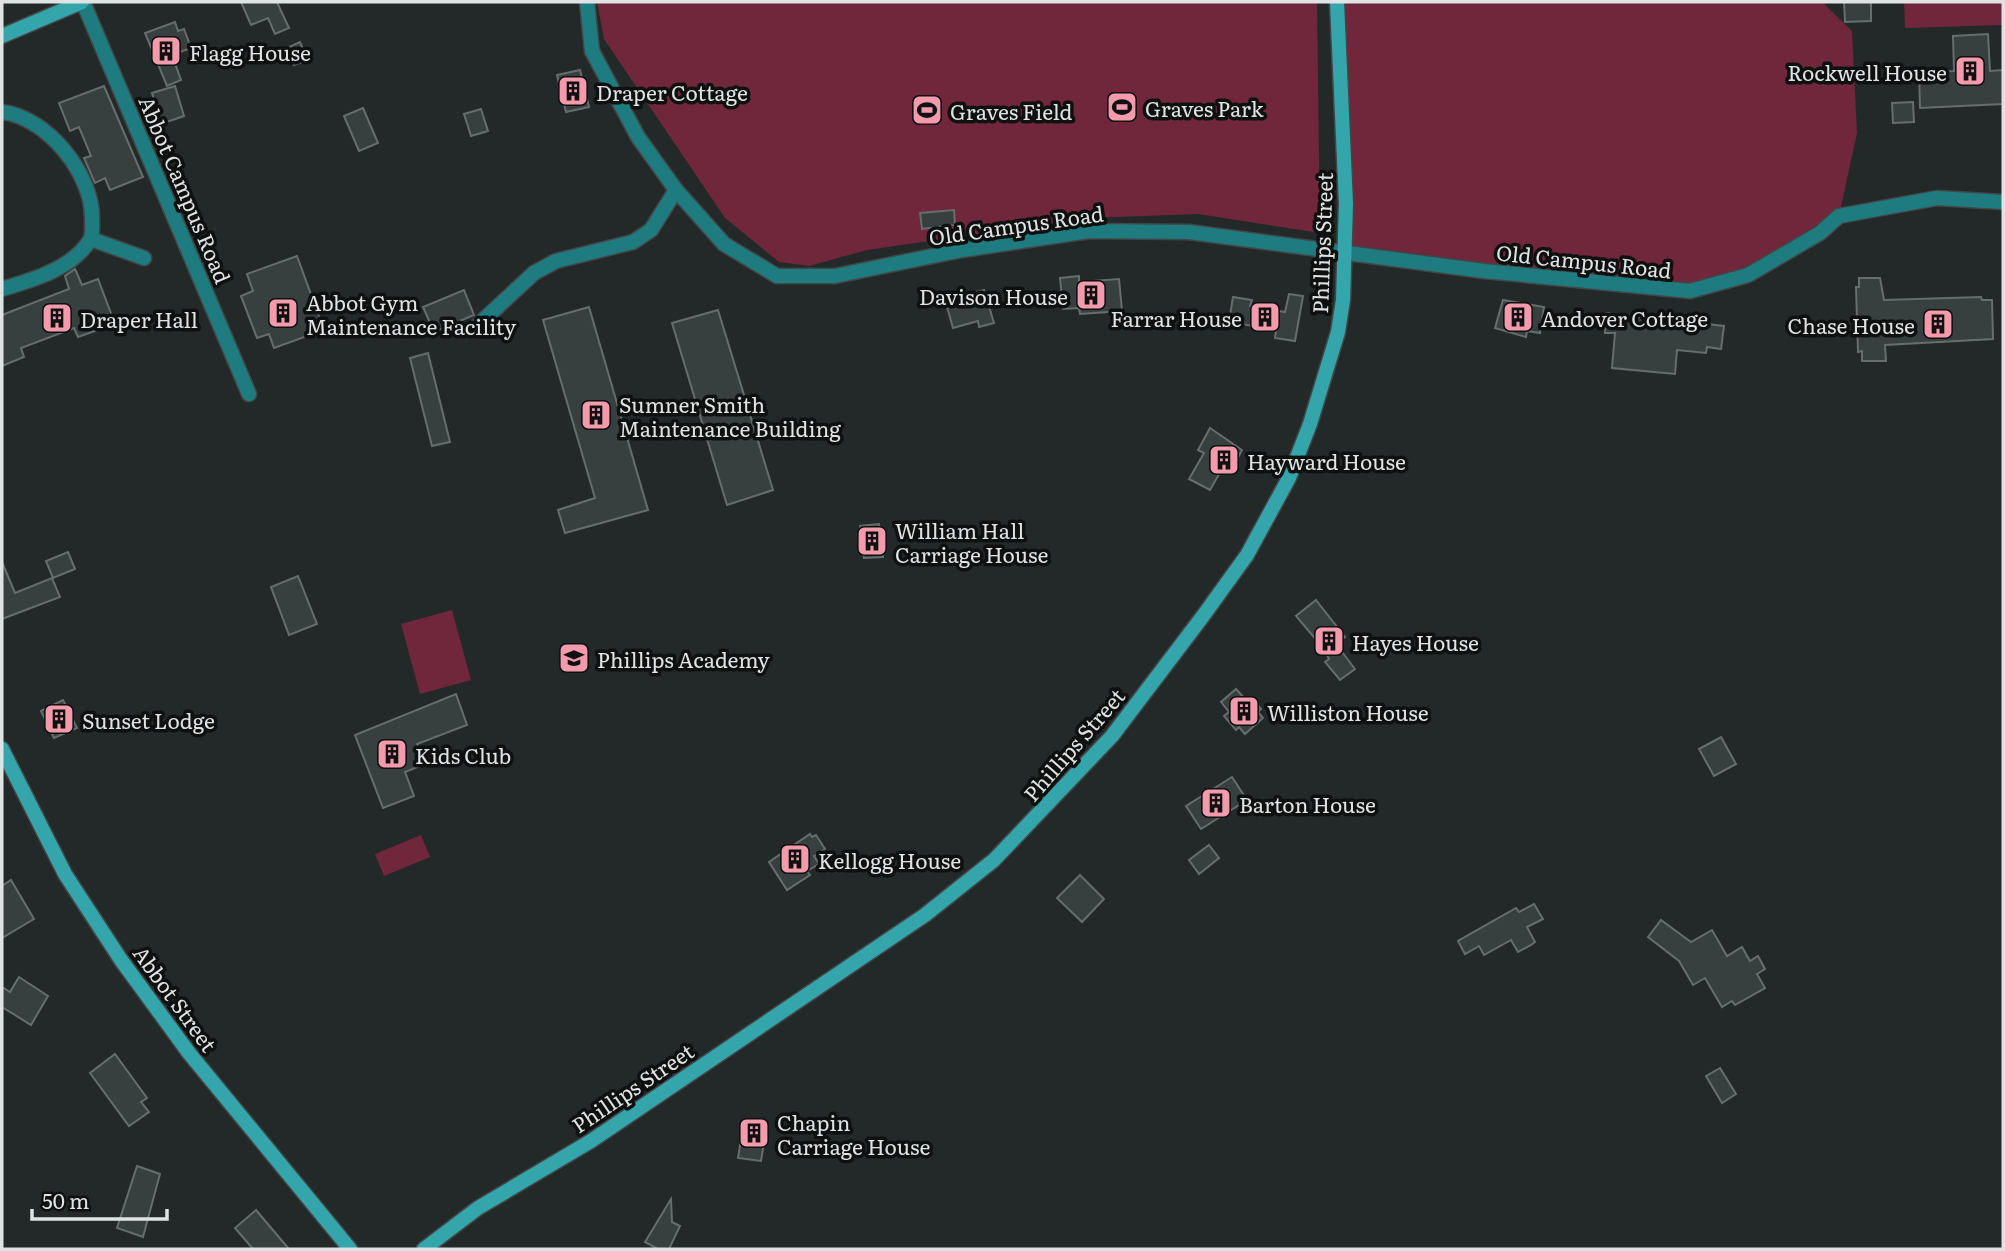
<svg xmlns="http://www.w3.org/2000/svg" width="2005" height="1251" font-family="Literata,serif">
  <rect width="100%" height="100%" fill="#232929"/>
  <!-- green -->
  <g fill="#70263b">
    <path d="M597,2H1317L1320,233L1198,214L1088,218L867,250L809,266L779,262L725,218L604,39Z"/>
    <path d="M1339,2H1822L1852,31L1857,133L1839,216L1748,275L1690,291L1346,252Z"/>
    <path d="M1904,2H2003V25L1905,28Z"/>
    <path d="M452,610L471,680L420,694L401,624Z"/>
    <path d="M421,835L430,857L384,876L375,854Z"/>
  </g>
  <!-- building -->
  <g fill="#383f3f" stroke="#666d6d" stroke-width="2">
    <path d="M241,2H277L289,28L275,34L268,18L251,25Z"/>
    <path d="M1844,2H1871V21L1845,22Z"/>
    <path d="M175,22L178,31L184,29L191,48L172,55L181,80L167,86L145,33Z"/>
    <path d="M1988,34L1990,71L2003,70V104L1920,108L1919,72L1954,71L1953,36Z"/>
    <path d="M300,42L308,60L294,65L287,48Z"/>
    <path d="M580,70L589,107L566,112L557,75Z"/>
    <path d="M104,86L143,177L110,190L105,178L95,183L84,158L91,156L79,127L70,131L59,103Z"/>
    <path d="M175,86L184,116L161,124L152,93Z"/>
    <path d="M1913,102L1914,122L1893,123L1892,103Z"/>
    <path d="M363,108L378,143L359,151L344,116Z"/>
    <path d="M481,109L488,131L471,136L464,114Z"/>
    <path d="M954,210L955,225L922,229L920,213Z"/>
    <path d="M297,256L324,330L274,348L269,334L257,338L241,296L253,291L247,274Z"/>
    <path d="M75,269L82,285L98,279L115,324L78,337L74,328L21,348L24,357L2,366V315L69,289L65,276Z"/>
    <path d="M1079,276V282L1119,279L1122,311L1080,314L1079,308L1063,309L1060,278Z"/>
    <path d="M1859,278H1880L1884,300L1981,297L1982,300H1992L1993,339L1885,345L1886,361H1862V351L1858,352L1856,287H1859Z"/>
    <path d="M464,290L474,315L434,332L423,307Z"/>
    <path d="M984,290L994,323L979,327L978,321L953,328L945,300Z"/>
    <path d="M1289,294L1303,296L1295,341L1275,338L1276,330L1229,322L1233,297L1252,300L1250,306L1285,312Z"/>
    <path d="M1503,300L1544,307L1540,333L1527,331L1526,337L1495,328Z"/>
    <path d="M589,307L648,510L565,533L558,510L595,498L543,320Z"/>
    <path d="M718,310L773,490L727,505L672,323Z"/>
    <path d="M1606,313L1724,326L1721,349L1707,347L1706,353L1677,350L1675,374L1612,368L1615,333H1605Z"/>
    <path d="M428,353L450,442L432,446L410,358Z"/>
    <path d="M1210,428L1242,450L1230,473L1222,469L1210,490L1189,479L1204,453L1198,450Z"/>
    <path d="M879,524L883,557L864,558L860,526Z"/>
    <path d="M68,552L75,569L53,578L46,561Z"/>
    <path d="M2,562L15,593L52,578L60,597L2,619Z"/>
    <path d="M298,576L317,624L289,635L271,587Z"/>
    <path d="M1316,600L1345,637L1336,644L1355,669L1340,680L1325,662L1329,659L1324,649L1296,616Z"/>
    <path d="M1236,689L1246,700L1251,697L1261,709L1258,712L1263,718L1245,734L1239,727L1236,730L1224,716L1229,712L1221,702Z"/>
    <path d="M456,694L467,725L417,744L425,764L405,772L414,796L383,808L355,735Z"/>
    <path d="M63,700L77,728L54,738L41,711Z"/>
    <path d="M1721,737L1736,764L1714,776L1699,749Z"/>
    <path d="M1232,777L1247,800L1201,829L1186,806Z"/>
    <path d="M810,834L812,837L816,835L825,849L814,856L819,864L807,871L810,875L787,890L769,862Z"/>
    <path d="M1209,845L1219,858L1199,874L1189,860Z"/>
    <path d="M1080,875L1104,899L1082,922L1057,898Z"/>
    <path d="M11,880L34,919L2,938V886Z"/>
    <path d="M1534,904L1543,919L1527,927L1535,942L1531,945L1518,952L1511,940L1484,955L1479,946L1465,954L1458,941L1516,908L1519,912Z"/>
    <path d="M1661,920L1691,942L1712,930L1727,956L1742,947L1750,961L1758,956L1765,969L1757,974L1765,988L1735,1005L1732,1001L1722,1007L1705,978L1693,985L1679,961L1648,937Z"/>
    <path d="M19,977L48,996L31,1025L2,1007V987L10,992Z"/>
    <path d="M115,1054L147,1098L141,1102L149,1112L129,1126L90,1073Z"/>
    <path d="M1720,1068L1736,1094L1722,1103L1706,1076Z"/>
    <path d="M744,1121L767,1125L761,1161L738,1158Z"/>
    <path d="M137,1166L160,1174L143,1237L117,1228Z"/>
    <path d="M671,1199L672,1222L680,1226L669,1249H658L645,1242Z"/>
    <path d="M256,1210L289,1249H253L235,1228Z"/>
  </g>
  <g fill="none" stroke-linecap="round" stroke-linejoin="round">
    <!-- street casing -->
    <g stroke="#414747" stroke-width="17">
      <g id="street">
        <path d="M83,2L249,394"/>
        <path d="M587,2L592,51L638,137L676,190L724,244L777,276H835L962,250L1089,231L1189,232L1484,271L1690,291L1748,275L1820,233L1839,216L1937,198L2003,202"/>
        <path d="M2,112C47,117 93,174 92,219C92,226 93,235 90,240C72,269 32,280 2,289"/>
        <path d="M91,239L144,258"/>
        <path d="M478,325L534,273L556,261L633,242L651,230L676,190"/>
      </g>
    </g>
    <!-- secondary casing -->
    <g stroke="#414747" stroke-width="17">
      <g id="secondary">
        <path d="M2,36L82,2"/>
        <path d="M2,749L65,874L121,960L189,1053L350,1249"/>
        <path d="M424,1249L478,1208L591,1141L925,915L994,860L1112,736L1203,616L1247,555L1289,478L1310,424L1338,332L1343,300L1346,204L1337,2"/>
      </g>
    </g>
    <!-- street -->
    <use href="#street" stroke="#1e7b7f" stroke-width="14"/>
    <!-- secondary -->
    <use href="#secondary" stroke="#33a5ab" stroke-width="14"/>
  </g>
  <!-- icons -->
  <defs>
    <g id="building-square" transform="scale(1.575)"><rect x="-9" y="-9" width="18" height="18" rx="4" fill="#f39aac" stroke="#0f1111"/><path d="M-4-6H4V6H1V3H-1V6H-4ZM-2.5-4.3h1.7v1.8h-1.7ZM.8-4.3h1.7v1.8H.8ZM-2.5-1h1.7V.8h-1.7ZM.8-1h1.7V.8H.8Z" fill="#111"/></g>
    <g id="stadium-square" transform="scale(1.575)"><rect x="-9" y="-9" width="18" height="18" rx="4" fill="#f39aac" stroke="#0f1111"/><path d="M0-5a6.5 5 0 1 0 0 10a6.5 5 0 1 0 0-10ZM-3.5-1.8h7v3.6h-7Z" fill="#111"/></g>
    <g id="school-square" transform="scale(1.575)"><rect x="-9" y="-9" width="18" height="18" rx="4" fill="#f39aac" stroke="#0f1111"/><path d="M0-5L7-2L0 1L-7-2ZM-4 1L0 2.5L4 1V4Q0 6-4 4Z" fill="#111"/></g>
  </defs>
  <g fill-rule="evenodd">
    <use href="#building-square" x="166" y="51"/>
    <use href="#building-square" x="1970" y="71"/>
    <use href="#building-square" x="573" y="91"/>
    <use href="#stadium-square" x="1122" y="107"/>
    <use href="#stadium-square" x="927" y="110"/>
    <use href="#building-square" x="1091" y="295"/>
    <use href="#building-square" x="283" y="313"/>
    <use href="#building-square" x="1265" y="317"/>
    <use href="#building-square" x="1518" y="317"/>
    <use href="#building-square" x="57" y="318"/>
    <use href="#building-square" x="1938" y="324"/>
    <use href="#building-square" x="596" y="415"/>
    <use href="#building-square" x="1224" y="460"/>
    <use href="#building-square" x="872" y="541"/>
    <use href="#building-square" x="1329" y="641"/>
    <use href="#school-square" x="574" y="658"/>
    <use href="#building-square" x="1244" y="711"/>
    <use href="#building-square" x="59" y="719"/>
    <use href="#building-square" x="392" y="754"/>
    <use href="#building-square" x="1216" y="803"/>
    <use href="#building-square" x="795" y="859"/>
    <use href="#building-square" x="754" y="1133"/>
  </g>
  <g text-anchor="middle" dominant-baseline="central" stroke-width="7" stroke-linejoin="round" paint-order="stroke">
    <!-- poi labels -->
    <g font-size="21" fill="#dfe3e3" stroke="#0f1111" text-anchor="start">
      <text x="189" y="51">Flagg House</text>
      <text x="1947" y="71" text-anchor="end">Rockwell House</text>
      <text x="596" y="91">Draper Cottage</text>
      <text x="1145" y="107">Graves Park</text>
      <text x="950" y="110">Graves Field</text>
      <text x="1068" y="295" text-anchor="end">Davison House</text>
      <text x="306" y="301">Abbot Gym<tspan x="306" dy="24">Maintenance Facility</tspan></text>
      <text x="1242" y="317" text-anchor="end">Farrar House</text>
      <text x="1541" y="317">Andover Cottage</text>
      <text x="80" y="318">Draper Hall</text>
      <text x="1915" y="324" text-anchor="end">Chase House</text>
      <text x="619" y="403">Sumner Smith<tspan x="619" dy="24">Maintenance Building</tspan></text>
      <text x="1247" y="460">Hayward House</text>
      <text x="895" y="529">William Hall<tspan x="895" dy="24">Carriage House</tspan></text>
      <text x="1352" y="641">Hayes House</text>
      <text x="597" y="658">Phillips Academy</text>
      <text x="1267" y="711">Williston House</text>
      <text x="82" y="719">Sunset Lodge</text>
      <text x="415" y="754">Kids Club</text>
      <text x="1239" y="803">Barton House</text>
      <text x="818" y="859">Kellogg House</text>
      <text x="777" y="1121">Chapin<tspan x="777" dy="24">Carriage House</tspan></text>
    </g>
    <!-- street labels -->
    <g font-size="21" fill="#dfe3e3" stroke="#0f1111">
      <text transform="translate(186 189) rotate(67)">Abbot Campus Road</text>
      <text transform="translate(1016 224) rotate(-8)">Old Campus Road</text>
      <text transform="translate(1321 243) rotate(-88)">Phillips Street</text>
      <text transform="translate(1584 260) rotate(6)">Old Campus Road</text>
      <text transform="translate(1073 744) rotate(-49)">Phillips Street</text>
      <text transform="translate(176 998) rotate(54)">Abbot Street</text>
      <text transform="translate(632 1087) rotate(-34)">Phillips Street</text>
    </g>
  </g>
  <!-- border -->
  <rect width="2005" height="1251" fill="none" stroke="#dfe3e3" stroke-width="7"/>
  <!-- scale -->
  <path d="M32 1209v10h135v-10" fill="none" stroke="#dfe3e3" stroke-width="3.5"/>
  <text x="42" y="1209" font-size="21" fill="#dfe3e3" stroke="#0f1111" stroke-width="5" paint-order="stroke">50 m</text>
</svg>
